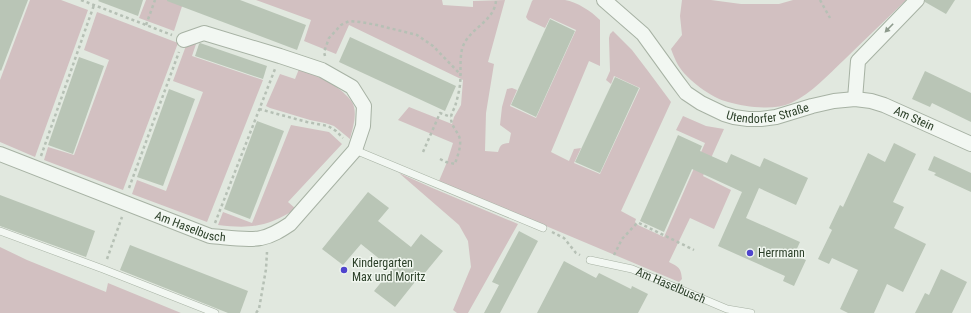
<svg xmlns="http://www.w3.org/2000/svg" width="971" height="313" font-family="'Roboto Condensed',sans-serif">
  <rect width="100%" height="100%" fill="#e1e8df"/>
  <!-- green -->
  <g fill="#d2c0c1">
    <path d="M30,0H61L88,10L35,157L0,142V80Z"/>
    <path d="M146,0H184L174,31L139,18Z"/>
    <path d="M256,0H442L443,5L473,7V1L505,0L488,62L494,64L486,113L485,151L498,152C501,144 501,144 509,143L511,133L500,125L502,107L507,89L512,88L517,90L510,106L536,118L576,30L550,18L545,28L528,20L526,17L532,1L533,0C543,0 554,0 565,0C577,2 591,11 600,20V66L589,61L551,152L569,161L574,149L581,148L574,163L600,174L640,88L614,76L611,84L606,80L610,71L609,38L610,34L613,31L632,50L648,71L671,102L621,211L636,219L635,222L638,225L664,237L705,143L676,130L683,116L706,126L724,129L703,176L731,190L714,229L690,218L669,262C679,267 681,268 682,279L679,282L439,181L447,162L453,143L398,120L409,107L452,124L454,117L461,105L463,80L349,25L336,54L304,41L311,20Z"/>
    <path d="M682,0H711L741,4H779L793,0H906C886,20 865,39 845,59C828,75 812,93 791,103C774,111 746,107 728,102C712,98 687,80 678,65C675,60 673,54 671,49L682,35L680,16Z"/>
    <path d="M97,12L178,43L123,190L44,160L48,147L74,155L109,60L84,50Z"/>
    <path d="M197,41L192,56L263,80L207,222L132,194L137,180L166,191L203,92L173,81L187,43Z"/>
    <path d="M299,69C317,76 335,83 348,97C349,99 351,100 352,102C358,112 353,128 350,139L334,126L325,123L310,120L270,108L266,106L280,74L295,79Z"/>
    <path d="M291,125L329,132L342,144L288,202L296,209C267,227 250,229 218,225L223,212L252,223Z"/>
    <path d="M399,173L430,187L518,224L468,313H457L453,310L471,267L468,241L459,225Z"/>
    <path d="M0,247L27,260L106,292L108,283L181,313H0Z"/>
  </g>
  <!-- building -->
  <g fill="#b9c5b6">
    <path d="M0,0H28L1,71L0,70Z"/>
    <path d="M99,0H143L138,16L98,1Z"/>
    <path d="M167,0H240L306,25L297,50L167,1Z"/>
    <path d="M925,0H955L946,14L925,2Z"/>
    <path d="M550,19L575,31L536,117L511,105Z"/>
    <path d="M350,37L456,86L445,111L339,62Z"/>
    <path d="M200,43L267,66L263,79L195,56L199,44Z"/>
    <path d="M79,57L104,66L73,154L48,145Z"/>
    <path d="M925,71L971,93V122L932,103L930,107L912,99Z"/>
    <path d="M615,77L639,88L600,173L575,162Z"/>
    <path d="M169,89L195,99L163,186L137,177Z"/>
    <path d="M257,121L284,131L250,219L224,209Z"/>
    <path d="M678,135L702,146L700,151L727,163L731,154L760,167L764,158L808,178L796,205L759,188L746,218L800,242L794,255L806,260L794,286L783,281L785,276L718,246L742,192L692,169L664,232L640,221Z"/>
    <path d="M894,143L916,154L893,202L904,207L894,228L926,244L903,292L887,284L874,313H848L840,309L858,270L832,258L829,264L818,259L832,230L829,228L840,205L843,207L868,153L885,162Z"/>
    <path d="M934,156L971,173V192L934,175L936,173L928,170Z"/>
    <path d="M368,192L389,208L378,221L411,247L421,234L443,251L424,274L422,273L395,307L374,291L392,269L361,244L343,265L322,249Z"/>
    <path d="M0,195L95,231L86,257L0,226Z"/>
    <path d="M519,231L538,241L500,313H484L499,285L492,282Z"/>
    <path d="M130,245L248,291L240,313H228L120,270Z"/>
    <path d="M564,261L596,278L599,273L631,289L632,286L648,294L638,313H537Z"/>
    <path d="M941,269L967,282L952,313H915L925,293L929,295Z"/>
  </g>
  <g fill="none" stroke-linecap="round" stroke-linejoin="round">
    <!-- lane casing -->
    <g stroke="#a7b2a4" stroke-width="8">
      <g id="lane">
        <path d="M355,150L543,228"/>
        <path d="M0,231L103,269L215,313"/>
        <path id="s1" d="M590,260L632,269L727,309L751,313"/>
      </g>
    </g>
    <!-- street casing -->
    <g stroke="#a7b2a4" stroke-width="16">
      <g id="street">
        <path id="s2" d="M604,0L643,34L677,81L686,93L701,103L724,114L734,117L748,119H761L776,117L812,106L834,101L855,99L871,101L884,105L971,144"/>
        <path d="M855,99L858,61L917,0"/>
        <path id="s3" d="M0,154L210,236C225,237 247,241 261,238C272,236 281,230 290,224L355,150L363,126L364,106L352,87L322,70L280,56L204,33L184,40"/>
      </g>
    </g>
    <!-- path -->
    <g stroke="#b6c0b5" stroke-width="2.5" stroke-dasharray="3 3" stroke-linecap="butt">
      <path d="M81,0L172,35"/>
      <path d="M820,0L830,18"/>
      <path d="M146,25L155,0"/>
      <path d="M325,56L324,52L329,38L341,25L349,21L360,22L377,25L417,35L433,46L461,75"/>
      <path d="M259,109L307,122L328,126L336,131L343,138"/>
      <path d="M423,152L440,113L451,117"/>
      <path d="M41,156L94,5"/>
      <path d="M440,159L446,162L455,164C457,157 461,148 460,140C459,132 451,127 451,118C451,113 455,108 456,103C457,100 458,95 459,91C462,77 459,63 462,49C468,28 495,22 496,0"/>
      <path d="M129,188L179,52"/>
      <path d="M215,223L275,69"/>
      <path d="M639,223L694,250"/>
      <path d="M552,232L564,238L576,253L580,255"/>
      <path d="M614,255L622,239L637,223"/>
      <path d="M107,259L122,217"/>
      <path d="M256,313L259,309L266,269L267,252"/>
    </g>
    <!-- lane -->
    <use href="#lane" stroke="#f2f7f2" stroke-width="7"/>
    <!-- street -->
    <use href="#street" stroke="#f2f7f2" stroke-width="14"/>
  </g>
  <!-- one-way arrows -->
  <defs><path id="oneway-solid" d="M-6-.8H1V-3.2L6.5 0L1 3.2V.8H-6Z"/></defs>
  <use fill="#8e9b8d" href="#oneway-solid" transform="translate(889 28) rotate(134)"/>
  <!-- markers -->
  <g fill="#4f44cd" stroke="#f0f6ef" stroke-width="1.5">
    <circle cx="750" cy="253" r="4"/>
    <circle cx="344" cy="270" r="4"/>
  </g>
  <g text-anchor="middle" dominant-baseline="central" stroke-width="3" stroke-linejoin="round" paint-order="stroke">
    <!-- street labels -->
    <g font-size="12" fill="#2b3f28" stroke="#f0f6ef">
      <text stroke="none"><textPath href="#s2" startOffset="213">Utendorfer Straße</textPath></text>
      <text stroke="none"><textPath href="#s2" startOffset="365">Am Stein</textPath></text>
      <text stroke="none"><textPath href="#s3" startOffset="204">Am Haselbusch</textPath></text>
      <text stroke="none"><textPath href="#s1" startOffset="85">Am Haselbusch</textPath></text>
    </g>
    <!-- poi labels -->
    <g font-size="12" fill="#2b3f28" stroke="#f0f6ef" text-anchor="start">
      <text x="758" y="253">Herrmann</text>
      <text x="352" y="263">Kindergarten<tspan x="352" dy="14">Max und Moritz</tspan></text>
    </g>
  </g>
</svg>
